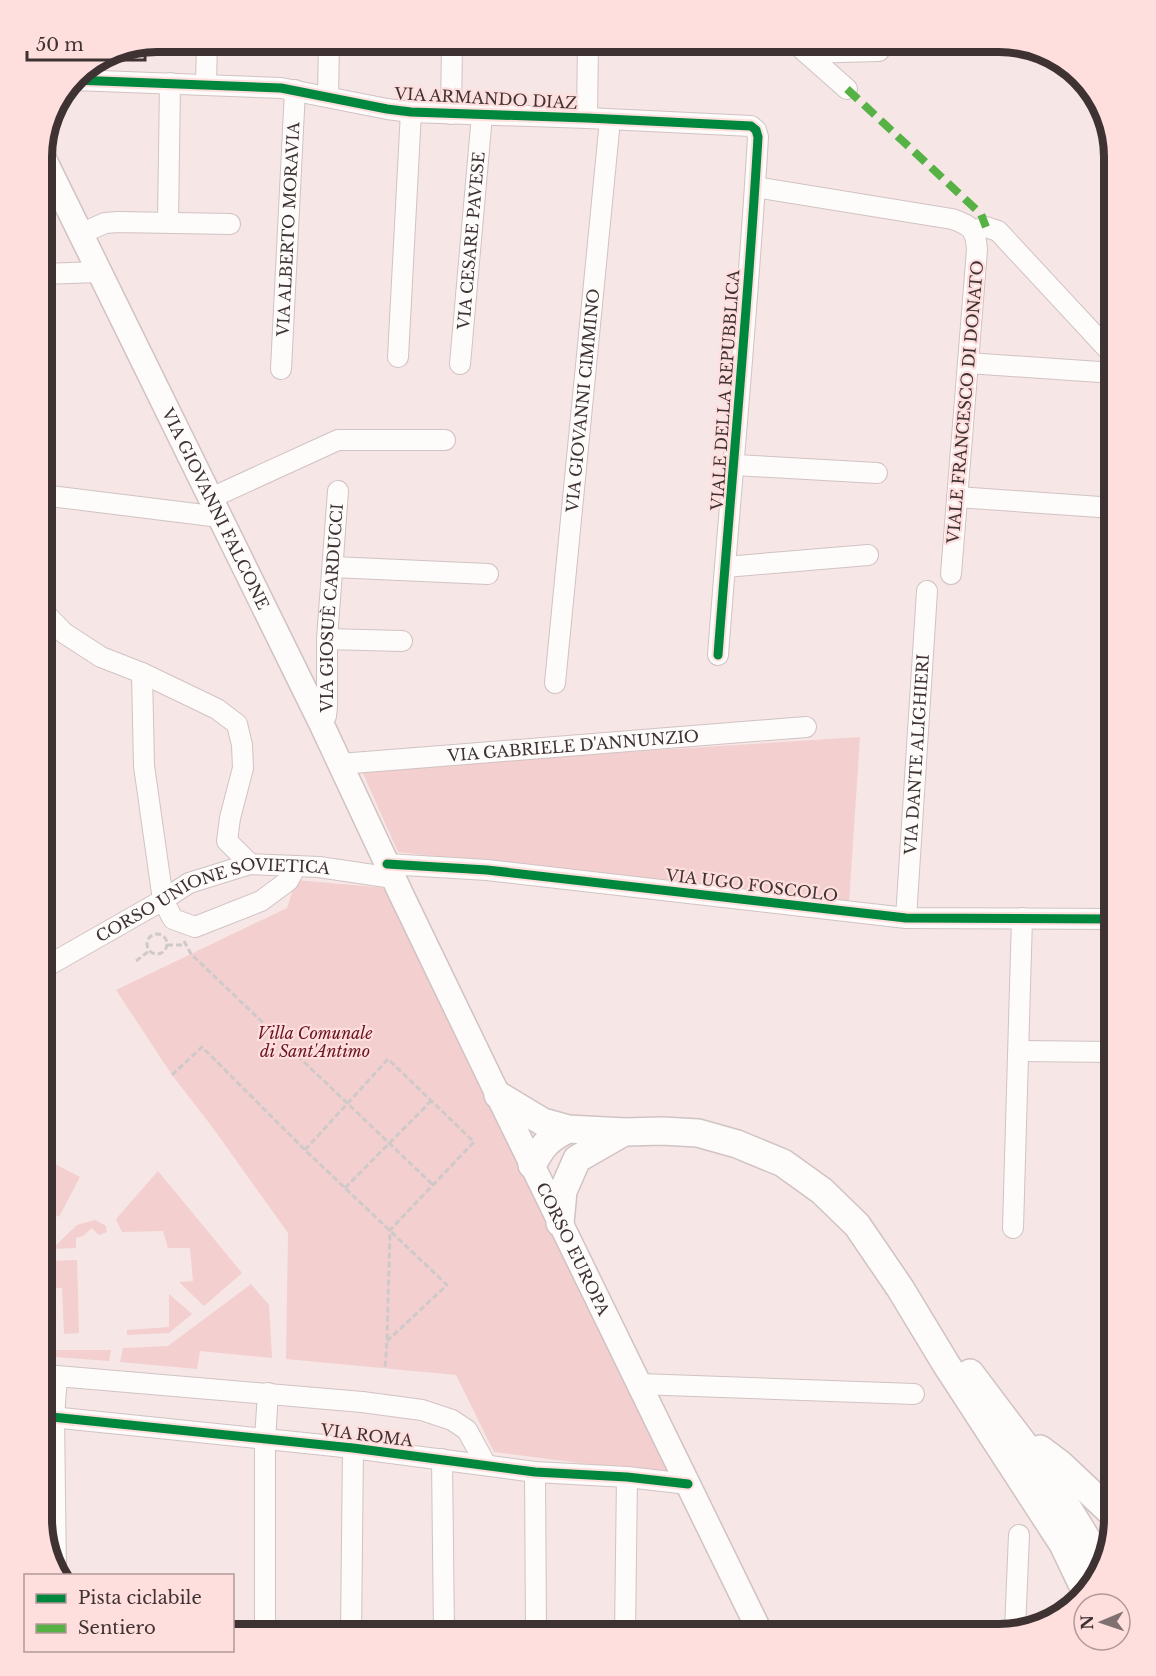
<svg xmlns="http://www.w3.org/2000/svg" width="1156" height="1676" font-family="'Libre Baskerville',serif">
  <rect width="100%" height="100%" fill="#f7e6e6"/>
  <!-- green -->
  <g fill="#f3cfcf">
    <path d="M860,737L849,903L398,852L361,769Z"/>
    <path d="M296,880L386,888L672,1475L494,1452L456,1375L286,1359L288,1233L210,1124L172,1075L116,990L287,908Z"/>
    <path d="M53,1163L80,1177L59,1217L42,1208V1183Z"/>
    <path d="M158,1171L242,1273L204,1306L179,1282L193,1281L190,1248H168L163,1231L122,1232L116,1219Z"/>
    <path d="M95,1220L106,1226L107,1232L99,1235L92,1228L83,1236L76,1238V1248L52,1249L77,1225Z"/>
    <path d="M77,1260L79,1333L64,1334L62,1288H49L48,1261Z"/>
    <path d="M251,1284L269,1305L272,1358L200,1351L197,1369L120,1362L123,1348L168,1346Z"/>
    <path d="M169,1294L192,1314L169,1333L127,1335V1330L169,1327Z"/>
    <path d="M55,1350H111L109,1361L55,1357Z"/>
  </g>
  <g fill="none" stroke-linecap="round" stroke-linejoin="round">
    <!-- minor casing -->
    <g stroke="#d1c3c3" stroke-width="22">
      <g id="minor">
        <path d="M794,42L847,89"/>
        <path d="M806,53L879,51"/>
        <path d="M74,80L281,88L387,109L411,112L587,118L751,126L756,130L758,137C748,310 731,483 718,655"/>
        <path d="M206,84L207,42"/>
        <path d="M328,96L329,42"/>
        <path d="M451,114L452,42"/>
        <path d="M587,118L588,42"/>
        <path d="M755,187L952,219C971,225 976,230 977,250L951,574"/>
        <path d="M168,222L170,83"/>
        <path d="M973,231L986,227L998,231L1114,356"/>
        <path d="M80,234L105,223L118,222L230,224"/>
        <path d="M42,274L99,272"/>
        <path d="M398,357L411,112"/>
        <path d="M968,363L1114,373"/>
        <path id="s1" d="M460,364L482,115"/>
        <path id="s2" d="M281,369L295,90"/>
        <path d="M735,465L877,473"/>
        <path d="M42,495L220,517"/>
        <path d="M957,497L1114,508"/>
        <path d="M211,498L338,440H445"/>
        <path d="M333,567L488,574"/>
        <path d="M725,567L868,555"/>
        <path d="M42,610L64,633L101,657L142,673L217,709L237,724L242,745L243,768L230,818L227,841L250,864"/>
        <path d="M327,639L402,641"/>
        <path d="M142,673L144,766L163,900L173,919L195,927L261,901L288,881L296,866"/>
        <path id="s3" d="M555,683L610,120"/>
        <path id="s4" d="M321,723L326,716L327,707V639L338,491"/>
        <path id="s5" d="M340,764L806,727"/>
        <path d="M387,864L487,870L906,918L1114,919"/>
        <path id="s6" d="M906,918L927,591"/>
        <path d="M42,924L47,967"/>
        <path id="s7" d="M42,969L163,900L189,883L250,864L319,867L393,878"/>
        <path d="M1019,1051L1114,1052"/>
        <path d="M1013,1228L1022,918"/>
        <path d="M639,1384L914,1394"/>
        <path d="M42,1416L353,1448L535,1472L627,1477L688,1484"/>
        <path d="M442,1459L444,1634"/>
        <path d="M535,1472L536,1634"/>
        <path d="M56,1573L54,1417L57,1376L362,1402L422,1410L452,1420L467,1430L486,1465"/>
        <path d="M1015,1630L1019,1535"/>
        <path d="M265,1634V1439L268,1393"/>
        <path d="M351,1634L353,1448"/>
        <path d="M625,1634L627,1477"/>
      </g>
    </g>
    <!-- major casing -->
    <g stroke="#d1c3c3" stroke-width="27">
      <g id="major">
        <path id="s8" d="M42,155L321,723L402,896L498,1095L761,1634"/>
      </g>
    </g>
    <!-- highway casing -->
    <g stroke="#d1c3c3" stroke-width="30">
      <g id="highway">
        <path d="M498,1095L543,1122L568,1129L625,1132L662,1131L698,1133L737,1144L783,1163L822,1191L857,1225L900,1288L946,1364L1063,1544L1085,1590"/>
        <path d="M532,1165C543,1145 548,1139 568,1129"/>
        <path d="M560,1223L563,1191L577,1159L624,1132"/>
        <path d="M970,1373L1050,1479L1102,1564"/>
        <path d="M1040,1449L1060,1464L1114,1515"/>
      </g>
    </g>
    <!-- path -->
    <g stroke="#cfc9c9" stroke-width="3" stroke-dasharray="6 3" stroke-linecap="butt">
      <circle cx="157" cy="944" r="10"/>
      <path d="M184,941L191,954L433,1185"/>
      <path d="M167,945H186"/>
      <path d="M136,961L149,951"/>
      <path d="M172,1075L202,1047L305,1150L447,1285L387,1341"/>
      <path d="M305,1150L388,1059L474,1142L390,1230L387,1341L385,1368"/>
      <path d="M345,1188L431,1101"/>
    </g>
    <!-- minor -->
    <use href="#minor" stroke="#fefbfb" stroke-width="20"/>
    <!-- major -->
    <use href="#major" stroke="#fefbfb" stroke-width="24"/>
    <!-- highway -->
    <use href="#highway" stroke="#fefbfb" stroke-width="27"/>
    <!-- quiet -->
    <path stroke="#57b246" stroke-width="8" stroke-dasharray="15 8" stroke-linecap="butt" d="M847,89L981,214L986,227"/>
    <!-- cycleway casing -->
    <g stroke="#ffdede" stroke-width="13">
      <g id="cycleway">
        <path d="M74,80L281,88L387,109L411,112L587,118L751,126L756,130L758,137C748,310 731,483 718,655"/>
        <path d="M387,864L487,870L906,918L1114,919"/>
        <path d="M42,1416L353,1448L535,1472L627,1477L688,1484"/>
      </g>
    </g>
    <!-- cycleway -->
    <use href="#cycleway" stroke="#00873e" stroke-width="9"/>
  </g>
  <g text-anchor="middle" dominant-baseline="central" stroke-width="4.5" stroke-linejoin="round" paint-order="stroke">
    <!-- street labels -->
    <g font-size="16" fill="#3f3232" stroke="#ffdede">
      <text transform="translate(486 98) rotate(3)">VIA ARMANDO DIAZ</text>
      <text stroke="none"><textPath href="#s2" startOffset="140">VIA ALBERTO MORAVIA</textPath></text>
      <text stroke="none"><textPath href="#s1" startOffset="124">VIA CESARE PAVESE</textPath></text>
      <text transform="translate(725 390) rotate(-86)">VIALE DELLA REPUBBLICA</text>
      <text stroke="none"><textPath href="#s3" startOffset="284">VIA GIOVANNI CIMMINO</textPath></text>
      <text transform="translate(965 402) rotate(-85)">VIALE FRANCESCO DI DONATO</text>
      <text stroke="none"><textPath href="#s8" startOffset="394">VIA GIOVANNI FALCONE</textPath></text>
      <text stroke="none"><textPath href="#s4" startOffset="117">VIA GIOSUÈ CARDUCCI</textPath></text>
      <text stroke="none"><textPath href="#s5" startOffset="234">VIA GABRIELE D'ANNUNZIO</textPath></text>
      <text stroke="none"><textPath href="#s6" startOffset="164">VIA DANTE ALIGHIERI</textPath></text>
      <text transform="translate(752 885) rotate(7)">VIA UGO FOSCOLO</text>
      <text stroke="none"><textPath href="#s7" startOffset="189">CORSO UNIONE SOVIETICA</textPath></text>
      <text stroke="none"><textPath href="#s8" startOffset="1216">CORSO EUROPA</textPath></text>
      <text transform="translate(367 1435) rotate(7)">VIA ROMA</text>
    </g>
    <!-- park labels -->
    <g font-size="16" font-style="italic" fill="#671420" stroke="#ffdede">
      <text x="315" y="1033">Villa Comunale<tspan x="315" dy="18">di Sant'Antimo</tspan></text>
    </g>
  </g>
  <!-- crop -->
  <path d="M0 0H1156V1676H0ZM157 52H999A105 105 0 0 1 1104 157V1519A105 105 0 0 1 999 1624H157A105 105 0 0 1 52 1519V157A105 105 0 0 1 157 52Z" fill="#ffdede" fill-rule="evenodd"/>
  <path fill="none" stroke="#3f3232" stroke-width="8" d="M157 52H999A105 105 0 0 1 1104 157V1519A105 105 0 0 1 999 1624H157A105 105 0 0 1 52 1519V157A105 105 0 0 1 157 52Z"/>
  <!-- legend -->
  <rect x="24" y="1574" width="210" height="78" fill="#ffdede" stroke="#b29999" stroke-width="1.5"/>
  <rect x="36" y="1594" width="30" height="9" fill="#00873e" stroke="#b29999" stroke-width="1.5"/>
  <text x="78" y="1604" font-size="18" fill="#3f3232">Pista ciclabile</text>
  <rect x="36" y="1624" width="30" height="9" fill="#57b246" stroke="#b29999" stroke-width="1.5"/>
  <text x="78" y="1634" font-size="18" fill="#3f3232">Sentiero</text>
  <!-- north arrow -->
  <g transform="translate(1102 1622) rotate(268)"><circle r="28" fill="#ffdede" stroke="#b29999" stroke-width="1.5"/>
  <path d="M0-4.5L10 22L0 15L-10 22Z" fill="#7f7171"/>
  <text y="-9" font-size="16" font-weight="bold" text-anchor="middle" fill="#3f3232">N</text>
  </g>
  <!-- scale -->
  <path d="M27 51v9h118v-9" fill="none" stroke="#3f3232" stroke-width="3"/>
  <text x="36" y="51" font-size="18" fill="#3f3232" stroke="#ffdede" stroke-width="4.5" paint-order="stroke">50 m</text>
</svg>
